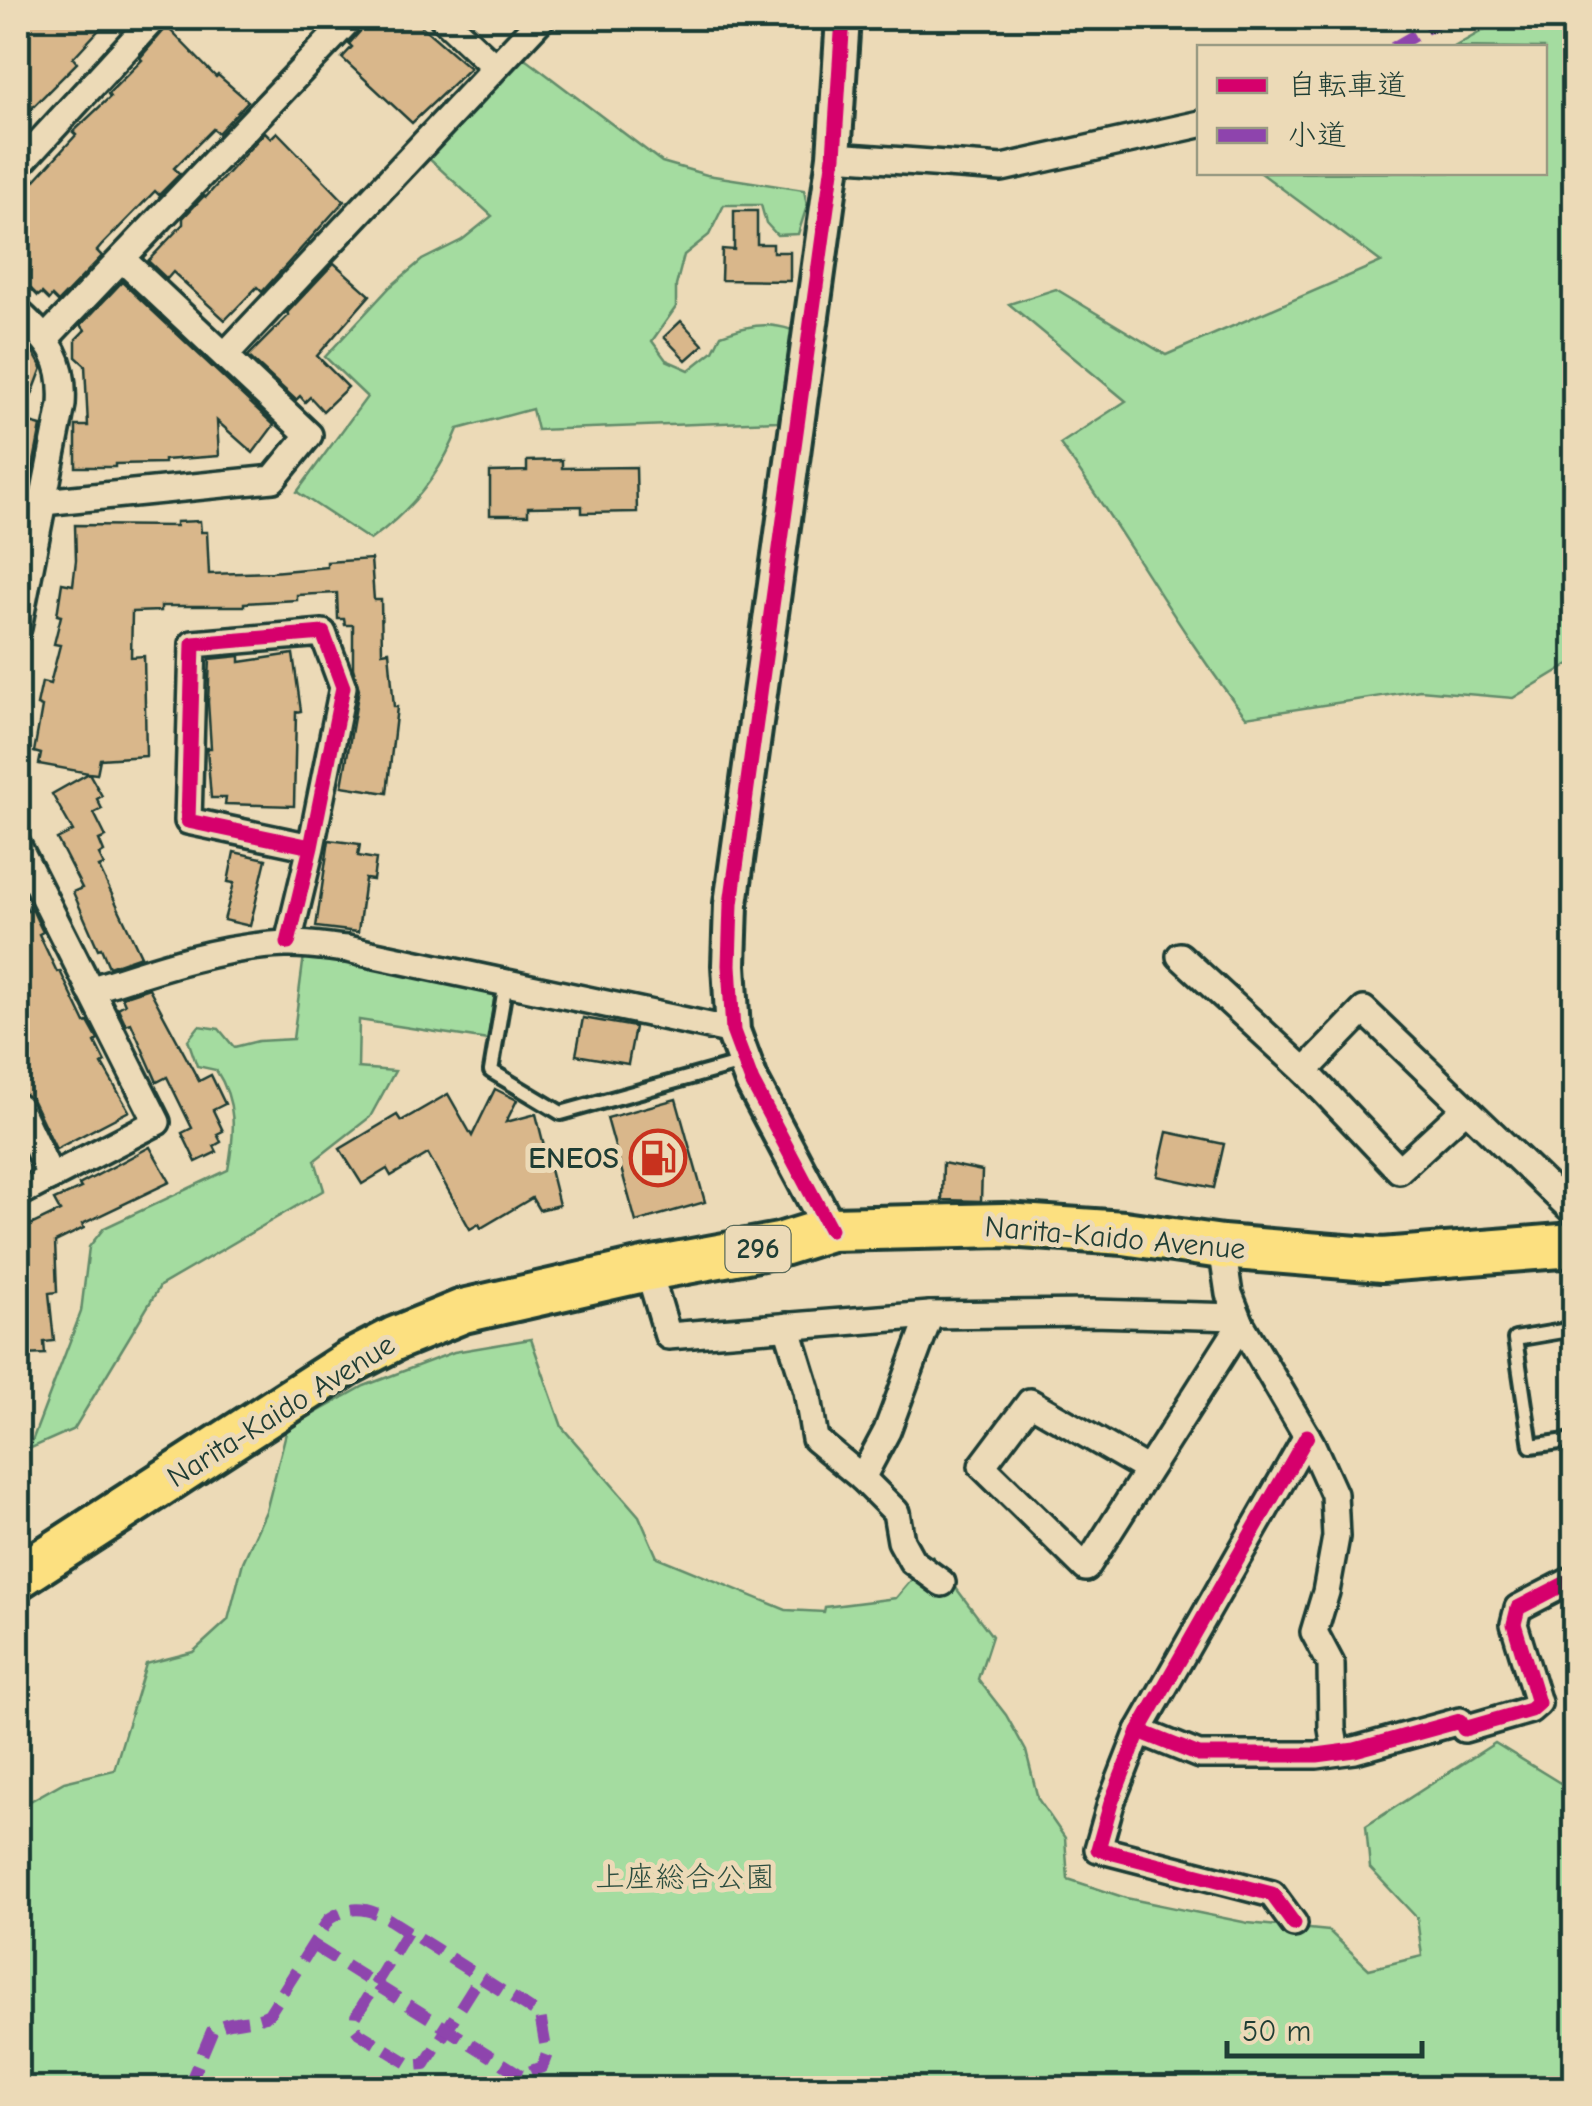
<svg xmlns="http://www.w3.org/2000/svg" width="1592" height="2106" font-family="'Comic Neue','Klee One',sans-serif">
  <rect width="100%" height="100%" fill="#ecdab7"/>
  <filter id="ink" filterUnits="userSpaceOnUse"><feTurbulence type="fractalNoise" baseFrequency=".01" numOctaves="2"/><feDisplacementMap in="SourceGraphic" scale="20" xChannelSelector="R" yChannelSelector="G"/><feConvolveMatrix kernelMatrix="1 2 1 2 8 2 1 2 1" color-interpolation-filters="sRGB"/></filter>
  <g filter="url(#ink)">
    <!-- green -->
    <g fill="#a4dca0" stroke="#628c6a" stroke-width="2.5">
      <path d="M1505,18H1574V661L1513,698L1420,690L1246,717C1178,631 1126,533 1060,444L1126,401L1009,304L1056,289L1166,355L1381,262L1261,173L1544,172V48L1454,47Z"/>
      <path d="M522,56L662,162L707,175L804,190L807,206L798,234L777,235L766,223L761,205H724L709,235L684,255L676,286V307L652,341L666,360L689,370L713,351L721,335C746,326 766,321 792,330L778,421L537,430L532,409L458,429C440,475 411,511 370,540L297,492L367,397L325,357L390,287L422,260L462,240L492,216L427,157Z"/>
      <path d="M304,955L345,958L495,993L488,1040L359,1020L358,1068L395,1071L370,1117L315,1160L324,1190L160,1286L74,1429L29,1449L81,1312L89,1247L104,1228L228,1170C235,1133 237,1102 216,1070L197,1066L188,1040L199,1026L219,1029L234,1047L258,1041L293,1039Z"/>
      <path d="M531,1339L562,1427L639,1516L657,1557L786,1610L824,1612L825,1607L896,1598L932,1556L992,1636L978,1679L1006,1715L1026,1751L1038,1799L1065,1838L1068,1879L1126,1898L1248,1923L1329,1931L1369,1969L1422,1956L1417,1918L1370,1868L1366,1826L1495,1743L1565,1786L1574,1784V1820L1570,1846L1574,1847V2088H18V1808L64,1782L114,1770L146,1664L193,1652L228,1620L243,1562L266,1511L287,1429L364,1386L454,1352Z"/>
    </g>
    <!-- building -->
    <g fill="#d9b78b" stroke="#1f3d34" stroke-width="2.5">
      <path d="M18,18H132L122,29L110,18L73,58L77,63L18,122Z"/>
      <path d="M367,18H412L470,68L412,123L342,58L352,47L349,44L363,28Z"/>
      <path d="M167,27L216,77L218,75L248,101L218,133L213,129L174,168L180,174L159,195L155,191L102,245L97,251L102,256L58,302L52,296L49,300L42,293L38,296L18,276V193L33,178L35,180L76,135L73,132L110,97L108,94L142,60L140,58Z"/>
      <path d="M265,132L271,138L277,132L344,201L262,292L257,287L225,320L173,272L167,279L148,261L183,224V218L204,196L206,197Z"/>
      <path d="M734,211H757V244H773V252H790V281L721,280L722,249L734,250Z"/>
      <path d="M334,263L370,295L317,356L348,387L323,411L310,397L305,402L300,396L296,400L248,356L289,315L287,313Z"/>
      <path d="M122,282L274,425L253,453L217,421L219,456L164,460V463L115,464V467H76V426H88L85,365L76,357V339L85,330L81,325Z"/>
      <path d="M681,321L703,345L686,360L664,337Z"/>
      <path d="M18,346L33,352L42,368L22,421L41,426L28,492L18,491Z"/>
      <path d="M562,460V468L636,467L637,512L582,513V506L528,507V515H490V472L527,471V461Z"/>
      <path d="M200,521L201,532H207L209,574L272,572L327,567V562L371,559L374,600H381L382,652L389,651L394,707H397L387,793L342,786L359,689L353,668V625H345L344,619H338L337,593L297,595V600L244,603V606H161V611L132,612L131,657L144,656L146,756L100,759L97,774L89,773L102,796L97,799L102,809L94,813L106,837L99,840L104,852L99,855L104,865L99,867L141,956L109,967L101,948L98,949L73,892L82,888L57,839L73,831L52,794L89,773L39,764L41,754L34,752L42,707L37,705L42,682L50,684L60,645L54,644L61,616L57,615L62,583L73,585L76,560L75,525L176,526V522Z"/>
      <path d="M293,654L301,711L296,712L294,806L225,804L226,798H211L207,748H211L208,702L210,659L240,656V662Z"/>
      <path d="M329,840L360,844L358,856L376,859L373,880L365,879L358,932L316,927Z"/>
      <path d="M234,852L266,859L250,926L224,920L234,883L228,882Z"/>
      <path d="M18,888L28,911L32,909L37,920L43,932L39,934L57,972L60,971L85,1023L88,1022L98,1040L95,1042L105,1062L102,1064L129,1111L56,1149L32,1099L18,1091Z"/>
      <path d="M149,988L199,1081L211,1075L225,1104L213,1110L223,1131L217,1134L221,1142L214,1146L217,1152L196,1162L182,1133L192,1128L167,1077L157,1082L131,1023L126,1025L118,1008L125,1004L122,997Z"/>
      <path d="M583,1018L635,1027L628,1064L576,1055Z"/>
      <path d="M495,1089L517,1100L506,1122L536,1114L559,1205L539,1210L532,1198L481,1228L479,1224L470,1229L428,1154L391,1176L387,1169L362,1184L340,1149L397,1115L401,1121L448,1094L472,1136Z"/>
      <path d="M676,1099L705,1202L636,1222L607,1118Z"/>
      <path d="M1167,1132L1224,1144L1214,1188L1157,1176Z"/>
      <path d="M150,1147L170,1182L82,1224L84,1228L55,1242L57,1292L49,1293L54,1341L44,1342L45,1354L24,1355L18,1291V1231L60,1211L54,1200L81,1188L79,1185Z"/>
      <path d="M943,1163L982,1171L981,1201L942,1200Z"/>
    </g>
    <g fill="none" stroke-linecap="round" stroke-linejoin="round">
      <!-- service casing -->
      <g stroke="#1f3d34" stroke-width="20">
        <g id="service">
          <path d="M506,982L491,1071L561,1113L745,1062"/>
          <path d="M1574,1329L1515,1339L1531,1446L1574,1440"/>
        </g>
      </g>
      <!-- minor casing -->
      <g stroke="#1f3d34" stroke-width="32">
        <g id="minor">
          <path d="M443,18L495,67"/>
          <path d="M834,156L1002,168L1200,124"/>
          <path d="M18,166L154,18"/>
          <path d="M18,312C50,342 65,359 62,405L18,628"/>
          <path d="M46,338L351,18"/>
          <path d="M225,355L542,18"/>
          <path d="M43,502L273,479L309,435L122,259"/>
          <path d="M18,846L157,1122L18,1194"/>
          <path d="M288,943L311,847L343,687L323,633L193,644L188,821L311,847"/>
          <path d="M1180,956L1305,1071L1364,1010L1574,1212"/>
          <path d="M90,990C154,969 218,947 285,944C305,943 327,947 347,949L733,1031"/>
          <path d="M1305,1071L1399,1170L1466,1108"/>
          <path d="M18,1107L51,1177"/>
          <path d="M1222,1247L1229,1294L1241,1324L1311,1443L1334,1494L1336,1537L1326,1592L1314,1632L1331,1664L1332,1729L1336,1752"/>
          <path d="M648,1269L668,1336L930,1315L1092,1313L1238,1317"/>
          <path d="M787,1326L807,1391L815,1439L862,1478L896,1512L901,1541L912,1561L942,1583"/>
          <path d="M1148,1470L1030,1402L982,1466L1086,1568L1241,1324"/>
          <path d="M862,1478L887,1431L930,1315"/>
          <path d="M1139,1731L1199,1755H1317L1355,1750L1460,1721L1464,1729L1530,1710L1538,1703L1514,1624L1518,1608L1574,1579"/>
          <path d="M1294,1924L1272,1894L1098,1849L1111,1803L1139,1731L1307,1436"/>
        </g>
      </g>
      <!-- tertiary casing -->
      <g stroke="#1f3d34" stroke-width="40">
        <path id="tertiary" d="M830,1229L752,1082L733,1031L729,965L731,904L834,156L843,18"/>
      </g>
      <!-- trunk casing -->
      <g stroke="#1f3d34" stroke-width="50">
        <path id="trunk" d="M18,1577L348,1363L394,1339L463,1311L648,1269L779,1245L830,1229L1004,1225L1124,1233L1222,1247L1382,1260L1574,1245"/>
      </g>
      <!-- service -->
      <use href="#service" stroke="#ecdab7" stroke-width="12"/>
      <!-- minor -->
      <use href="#minor" stroke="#ecdab7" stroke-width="25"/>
      <!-- tertiary -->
      <use href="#tertiary" stroke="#ecdab7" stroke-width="32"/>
      <!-- trunk -->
      <use href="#trunk" stroke="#fce080" stroke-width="42"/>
      <!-- quiet -->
      <g stroke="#8e44ad" stroke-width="12" stroke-dasharray="25 12" stroke-linecap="butt">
        <path d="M1393,48L1444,18"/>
        <path d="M407,1932L356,2016L355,2028L359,2033L411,2065L425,2064L480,1977"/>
        <path d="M314,1946L521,2075"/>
        <path d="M188,2088L212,2031C229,2018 251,2024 269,2014L329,1919C352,1904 368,1908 390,1920L540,2015L547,2054L542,2067L485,2088"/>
      </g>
      <!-- cycleway casing -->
      <g stroke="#ecdab7" stroke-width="21">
        <g id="cycleway">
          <path d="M288,943L311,847L343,687L323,633L193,644L188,821L311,847"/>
          <path d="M830,1229L752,1082L733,1031L729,965L731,904L834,156L843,18"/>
          <path d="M1139,1731L1199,1755H1317L1355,1750L1460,1721L1464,1729L1530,1710L1538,1703L1514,1624L1518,1608L1574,1579"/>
          <path d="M1294,1924L1272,1894L1098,1849L1111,1803L1139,1731L1307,1436"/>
        </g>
      </g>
      <!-- cycleway -->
      <use href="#cycleway" stroke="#d6006c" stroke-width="15"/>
    </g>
  </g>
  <!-- icons -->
  <defs>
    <g id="fuel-ring" transform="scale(2.875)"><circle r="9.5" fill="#ecdab7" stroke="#c8321e" stroke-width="1.5"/><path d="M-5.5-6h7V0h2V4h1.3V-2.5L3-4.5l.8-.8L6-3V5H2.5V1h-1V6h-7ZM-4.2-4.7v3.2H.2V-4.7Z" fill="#c8321e"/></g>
  </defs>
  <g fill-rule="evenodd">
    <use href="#fuel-ring" x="658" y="1158"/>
  </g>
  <g text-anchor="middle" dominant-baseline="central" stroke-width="10" stroke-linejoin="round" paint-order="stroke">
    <!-- shield labels -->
    <rect fill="#ecdab7" stroke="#5c6c5b" stroke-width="2.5" x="725.5" y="1226" width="65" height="46" rx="8"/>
    <g font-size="28" font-weight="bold" fill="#1f3d34">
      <text x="758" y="1249">296</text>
    </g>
    <!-- poi labels -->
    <g font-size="30" font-weight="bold" fill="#1f3d34" stroke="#ecdab7" text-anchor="end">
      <text x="619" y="1158">ENEOS</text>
    </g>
    <!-- street labels -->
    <g font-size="30" fill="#1f3d34" stroke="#ecdab7">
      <text transform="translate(1115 1238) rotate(5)">Narita-Kaido Avenue</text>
      <text transform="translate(281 1411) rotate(-32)">Narita-Kaido Avenue</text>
    </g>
    <!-- park labels -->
    <g font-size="30" fill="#2c4d3f" stroke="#ecdab7">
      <text x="685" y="1877">上座総合公園</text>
    </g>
  </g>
  <!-- margin -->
  <rect width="1592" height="2106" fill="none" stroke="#ecdab7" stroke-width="60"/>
  <rect x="30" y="30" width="1532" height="2046" fill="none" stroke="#1f3d34" stroke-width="4" filter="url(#ink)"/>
  <!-- legend -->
  <rect x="1197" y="45" width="350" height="130" fill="#ecdab7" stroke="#9a9b83" stroke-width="2.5"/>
  <rect x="1217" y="78" width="50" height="15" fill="#d6006c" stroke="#9a9b83" stroke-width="2.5"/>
  <text x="1287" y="95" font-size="30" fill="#1f3d34">自転車道</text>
  <rect x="1217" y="128" width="50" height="15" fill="#8e44ad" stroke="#9a9b83" stroke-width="2.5"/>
  <text x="1287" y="145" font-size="30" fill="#1f3d34">小道</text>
  <!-- scale -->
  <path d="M1227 2041v15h195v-15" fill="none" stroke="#1f3d34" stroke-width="5"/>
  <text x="1242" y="2041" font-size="30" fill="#1f3d34" stroke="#ecdab7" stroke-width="8" paint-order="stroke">50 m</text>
</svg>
